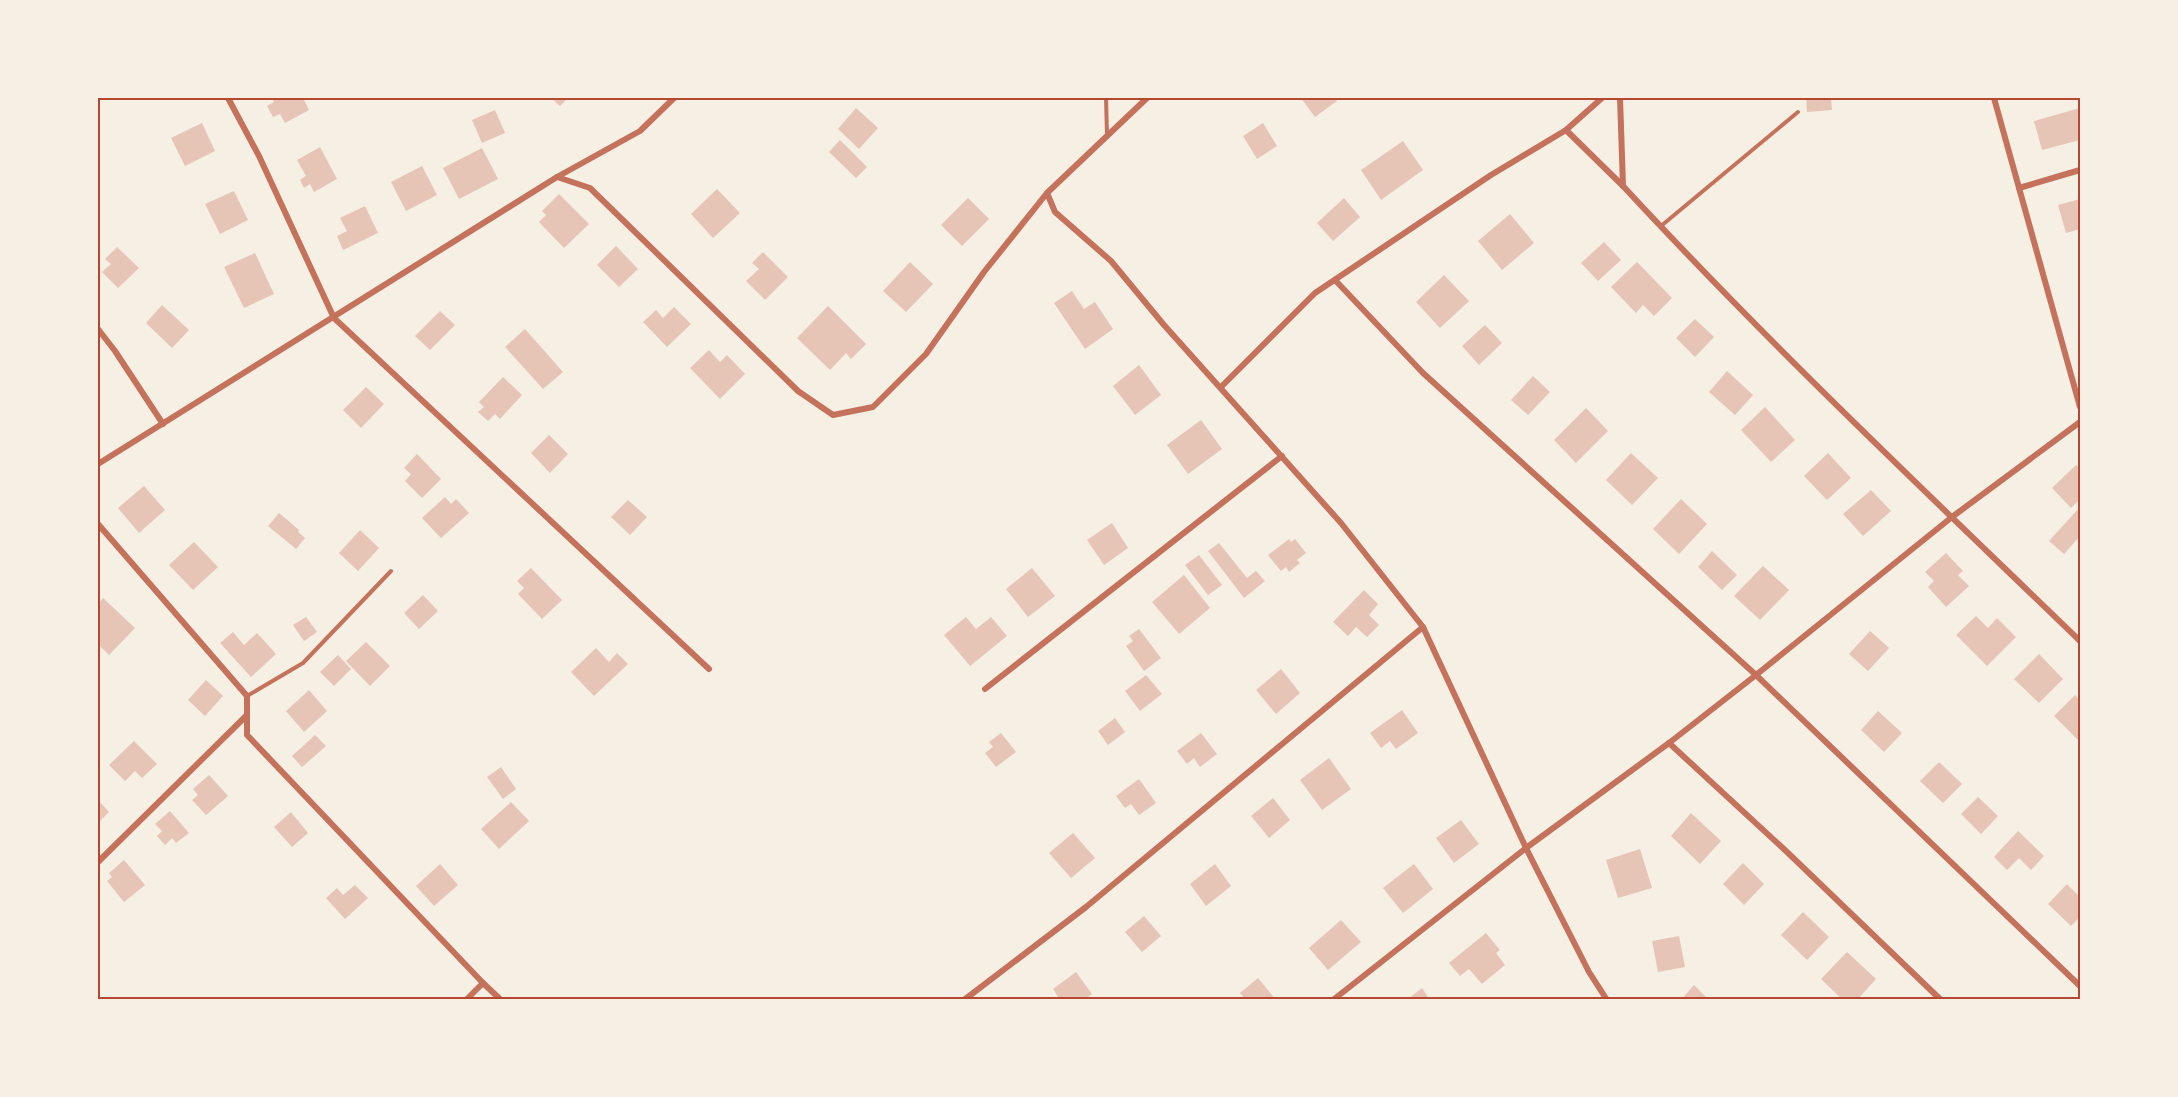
<svg xmlns="http://www.w3.org/2000/svg" width="2178" height="1097" font-family="'Golos Text',sans-serif">
  <rect width="100%" height="100%" fill="#f6efe4"/>
  <!-- building -->
  <g fill="#e6c5b7">
    <path d="M272,98H303L309,110L285,123L280,114L273,117L267,106L274,102Z"/>
    <path d="M551,98H568L560,106Z"/>
    <path d="M1301,98H1335L1337,101L1315,117Z"/>
    <path d="M1806,98H1831L1832,110L1807,112Z"/>
    <path d="M856,108L878,128L859,149L838,129Z"/>
    <path d="M2080,108V140L2042,150L2034,121Z"/>
    <path d="M495,110L505,133L482,143L472,120Z"/>
    <path d="M202,123L215,151L185,166L171,138Z"/>
    <path d="M1263,123L1277,146L1257,159L1243,136Z"/>
    <path d="M840,140L867,167L856,178L829,152Z"/>
    <path d="M1403,141L1423,170L1381,200L1361,170Z"/>
    <path d="M320,147L337,179L314,192L310,184L304,188L300,180L306,176L297,160Z"/>
    <path d="M482,148L498,179L459,199L443,168Z"/>
    <path d="M422,166L437,195L406,211L391,182Z"/>
    <path d="M717,189L740,213L713,238L691,214Z"/>
    <path d="M234,191L248,220L220,234L205,204Z"/>
    <path d="M559,194L589,224L564,248L539,222L546,215L542,211Z"/>
    <path d="M968,198L989,219L962,246L941,225Z"/>
    <path d="M1344,198L1360,217L1333,241L1317,223Z"/>
    <path d="M2080,199V229L2066,233L2058,205Z"/>
    <path d="M365,206L378,233L343,250L337,236L347,231L340,218Z"/>
    <path d="M1510,214L1534,243L1502,270L1478,241Z"/>
    <path d="M1604,242L1621,260L1598,281L1581,263Z"/>
    <path d="M616,246L638,269L619,287L597,265Z"/>
    <path d="M117,247L139,268L118,288L102,272L111,264L105,259Z"/>
    <path d="M763,252L788,277L765,300L746,281L759,269L752,263Z"/>
    <path d="M255,253L274,294L244,308L224,267Z"/>
    <path d="M910,262L933,284L906,312L883,291Z"/>
    <path d="M1637,262L1672,298L1654,316L1643,305L1636,313L1611,287Z"/>
    <path d="M1444,275L1469,301L1440,328L1416,302Z"/>
    <path d="M1072,291L1084,309L1095,302L1113,329L1085,349L1054,303Z"/>
    <path d="M162,305L189,330L172,348L146,323Z"/>
    <path d="M828,306L866,344L851,359L846,353L830,370L797,338Z"/>
    <path d="M674,307L691,324L667,347L643,322L656,310L663,318Z"/>
    <path d="M440,311L455,325L430,350L415,336Z"/>
    <path d="M1695,319L1714,337L1695,357L1676,338Z"/>
    <path d="M1485,325L1502,343L1479,365L1462,346Z"/>
    <path d="M525,329L563,372L543,389L505,347Z"/>
    <path d="M709,350L720,362L727,355L745,374L720,399L690,368Z"/>
    <path d="M1139,365L1161,395L1135,415L1113,386Z"/>
    <path d="M1727,371L1753,395L1735,415L1709,392Z"/>
    <path d="M1533,376L1550,392L1528,415L1511,400Z"/>
    <path d="M503,377L522,395L500,419L495,414L488,421L478,412L484,407L479,402Z"/>
    <path d="M366,387L384,404L361,428L343,410Z"/>
    <path d="M1765,407L1795,440L1771,462L1741,430Z"/>
    <path d="M1586,408L1608,431L1576,463L1554,440Z"/>
    <path d="M1201,420L1222,449L1188,474L1167,445Z"/>
    <path d="M549,435L568,454L550,473L531,453Z"/>
    <path d="M1631,453L1658,478L1632,505L1606,480Z"/>
    <path d="M1828,453L1851,478L1827,500L1804,476Z"/>
    <path d="M417,454L441,479L422,498L405,481L411,474L404,468Z"/>
    <path d="M2076,465L2080,469V499L2071,508L2052,488Z"/>
    <path d="M144,486L165,510L139,533L118,508Z"/>
    <path d="M1871,490L1891,511L1863,536L1843,514Z"/>
    <path d="M445,497L451,504L456,499L469,513L441,538L422,518Z"/>
    <path d="M1681,499L1707,524L1679,554L1653,529Z"/>
    <path d="M628,500L647,517L630,535L611,517Z"/>
    <path d="M2080,507V536L2064,554L2049,541Z"/>
    <path d="M279,513L299,530L298,532L305,538L296,549L268,526Z"/>
    <path d="M1112,523L1128,548L1104,565L1087,540Z"/>
    <path d="M360,530L379,548L358,571L339,553Z"/>
    <path d="M1289,539L1291,542L1295,539L1306,553L1297,560L1300,563L1289,572L1286,567L1281,571L1268,555Z"/>
    <path d="M194,542L218,567L193,590L169,565Z"/>
    <path d="M1219,543L1247,578L1256,571L1265,581L1244,598L1208,551Z"/>
    <path d="M1712,551L1737,575L1722,590L1698,567Z"/>
    <path d="M1946,553L1963,571L1958,575L1969,586L1946,607L1928,587L1934,581L1925,572Z"/>
    <path d="M1199,555L1222,585L1208,595L1185,565Z"/>
    <path d="M1763,566L1789,590L1760,620L1734,596Z"/>
    <path d="M531,568L562,600L542,619L518,594L524,588L517,581Z"/>
    <path d="M1032,568L1055,596L1028,617L1006,589Z"/>
    <path d="M1184,575L1210,608L1179,634L1152,602Z"/>
    <path d="M1364,590L1378,604L1369,615L1379,625L1367,637L1356,627L1348,636L1333,622Z"/>
    <path d="M423,595L438,611L419,629L404,613Z"/>
    <path d="M103,598L135,628L109,655L98,644V604Z"/>
    <path d="M1976,616L1988,628L1997,618L2016,637L1987,666L1956,635Z"/>
    <path d="M306,617L317,632L304,641L293,625Z"/>
    <path d="M966,617L976,629L991,617L1007,636L970,666L944,635Z"/>
    <path d="M1139,629L1161,658L1144,671L1126,646L1133,641L1129,636Z"/>
    <path d="M1870,631L1889,648L1868,671L1849,654Z"/>
    <path d="M233,632L244,645L257,633L276,654L251,677L220,643Z"/>
    <path d="M366,642L390,666L370,686L346,661Z"/>
    <path d="M596,648L609,662L617,653L628,664L594,696L571,672Z"/>
    <path d="M2039,654L2063,679L2039,703L2014,679Z"/>
    <path d="M338,655L351,669L334,686L320,672Z"/>
    <path d="M1281,669L1300,693L1276,714L1256,690Z"/>
    <path d="M1146,675L1162,694L1140,711L1125,691Z"/>
    <path d="M206,680L223,696L205,716L188,700Z"/>
    <path d="M309,690L327,711L304,732L286,711Z"/>
    <path d="M2075,695L2080,701V742L2054,716Z"/>
    <path d="M1402,710L1418,733L1396,749L1390,741L1381,748L1370,733Z"/>
    <path d="M1878,711L1902,733L1884,752L1861,730Z"/>
    <path d="M1115,718L1125,732L1108,745L1098,731Z"/>
    <path d="M1001,733L1016,752L996,767L985,753L993,747L989,742Z"/>
    <path d="M1201,733L1217,754L1200,767L1194,758L1187,764L1177,751Z"/>
    <path d="M315,735L326,746L302,767L292,756Z"/>
    <path d="M134,741L157,764L142,778L135,771L125,781L109,765Z"/>
    <path d="M1329,758L1351,789L1322,810L1300,780Z"/>
    <path d="M1939,762L1962,784L1943,803L1920,781Z"/>
    <path d="M501,767L516,789L503,799L487,777Z"/>
    <path d="M209,775L228,796L206,815L192,800L198,795L193,789Z"/>
    <path d="M1139,779L1156,803L1139,815L1131,804L1125,808L1116,796Z"/>
    <path d="M1978,797L1998,816L1981,834L1961,814Z"/>
    <path d="M1273,798L1290,820L1269,838L1251,816Z"/>
    <path d="M98,800L109,812L98,823Z"/>
    <path d="M511,802L529,821L499,849L481,829Z"/>
    <path d="M170,811L189,833L176,843L172,838L165,845L157,836L162,831L155,824Z"/>
    <path d="M291,812L308,833L292,847L274,827Z"/>
    <path d="M1691,813L1721,841L1700,864L1671,836Z"/>
    <path d="M1461,820L1479,844L1454,863L1436,838Z"/>
    <path d="M2018,831L2044,856L2031,870L2019,858L2007,870L1994,857Z"/>
    <path d="M1073,833L1095,858L1071,878L1049,853Z"/>
    <path d="M1640,849L1652,888L1618,898L1606,860Z"/>
    <path d="M124,860L145,885L124,902L107,881L112,877L109,873Z"/>
    <path d="M1743,863L1764,884L1744,905L1723,884Z"/>
    <path d="M440,864L458,885L434,906L416,886Z"/>
    <path d="M1215,864L1231,886L1206,906L1190,884Z"/>
    <path d="M1414,864L1433,889L1403,913L1383,888Z"/>
    <path d="M2067,884L2080,897V917L2071,926L2048,904Z"/>
    <path d="M355,885L368,898L345,919L326,898L337,888L343,895Z"/>
    <path d="M1803,912L1829,937L1807,960L1781,935Z"/>
    <path d="M1144,916L1161,936L1142,952L1125,932Z"/>
    <path d="M1341,920L1361,942L1328,970L1309,948Z"/>
    <path d="M1486,933L1500,950L1496,953L1505,965L1482,984L1469,969L1460,976L1449,963Z"/>
    <path d="M1679,936L1685,967L1658,972L1652,941Z"/>
    <path d="M1847,952L1876,979L1857,1000H1843L1821,979Z"/>
    <path d="M1076,972L1092,994L1084,1000H1060L1053,989Z"/>
    <path d="M1258,978L1276,1000H1246L1240,993Z"/>
    <path d="M1694,985L1709,1000H1681Z"/>
    <path d="M1422,988L1430,1000H1407Z"/>
  </g>
  <g fill="none" stroke-linecap="round" stroke-linejoin="round">
    <!-- service -->
    <g stroke="#c5725c" stroke-width="4">
      <path d="M1106,98L1107,135"/>
      <path d="M1661,226L1798,112"/>
      <path d="M247,696L303,663L391,571"/>
    </g>
    <!-- minor -->
    <g stroke="#c5725c" stroke-width="6">
      <path d="M228,98L259,156L334,318L709,669"/>
      <path d="M1620,98L1623,186C1769,344 1926,492 2080,641"/>
      <path d="M1994,98L2080,407"/>
      <path d="M1566,130L1623,186"/>
      <path d="M557,177L590,188L798,391L833,415L873,407L926,354L984,272L1047,193L1147,98"/>
      <path d="M2019,188L2080,170"/>
      <path d="M1335,280L1423,373L1756,675L2080,986"/>
      <path d="M98,329L115,351L163,424"/>
      <path d="M1221,387L1315,293L1491,175L1566,130L1602,98"/>
      <path d="M98,464L557,177L640,131L674,98"/>
      <path d="M98,524L247,696V735L483,983L501,1000"/>
      <path d="M1423,627L1526,848L1589,972L1607,1000"/>
      <path d="M985,689L1282,456"/>
      <path d="M1669,743L1786,851L1941,1000"/>
      <path d="M98,862L247,715"/>
      <path d="M466,1000L483,983"/>
      <path d="M964,1000L1086,907L1423,627L1341,523L1164,325L1111,261L1055,212L1047,193"/>
      <path d="M1333,1000L1526,848L1669,743L1756,675L1952,517L2080,422"/>
    </g>
  </g>
  <!-- border -->
  <rect width="2178" height="1097" fill="none" stroke="#f6efe4" stroke-width="198"/>
  <rect x="99" y="99" width="1980" height="899" fill="none" stroke="#b5482f" stroke-width="2"/>
</svg>
